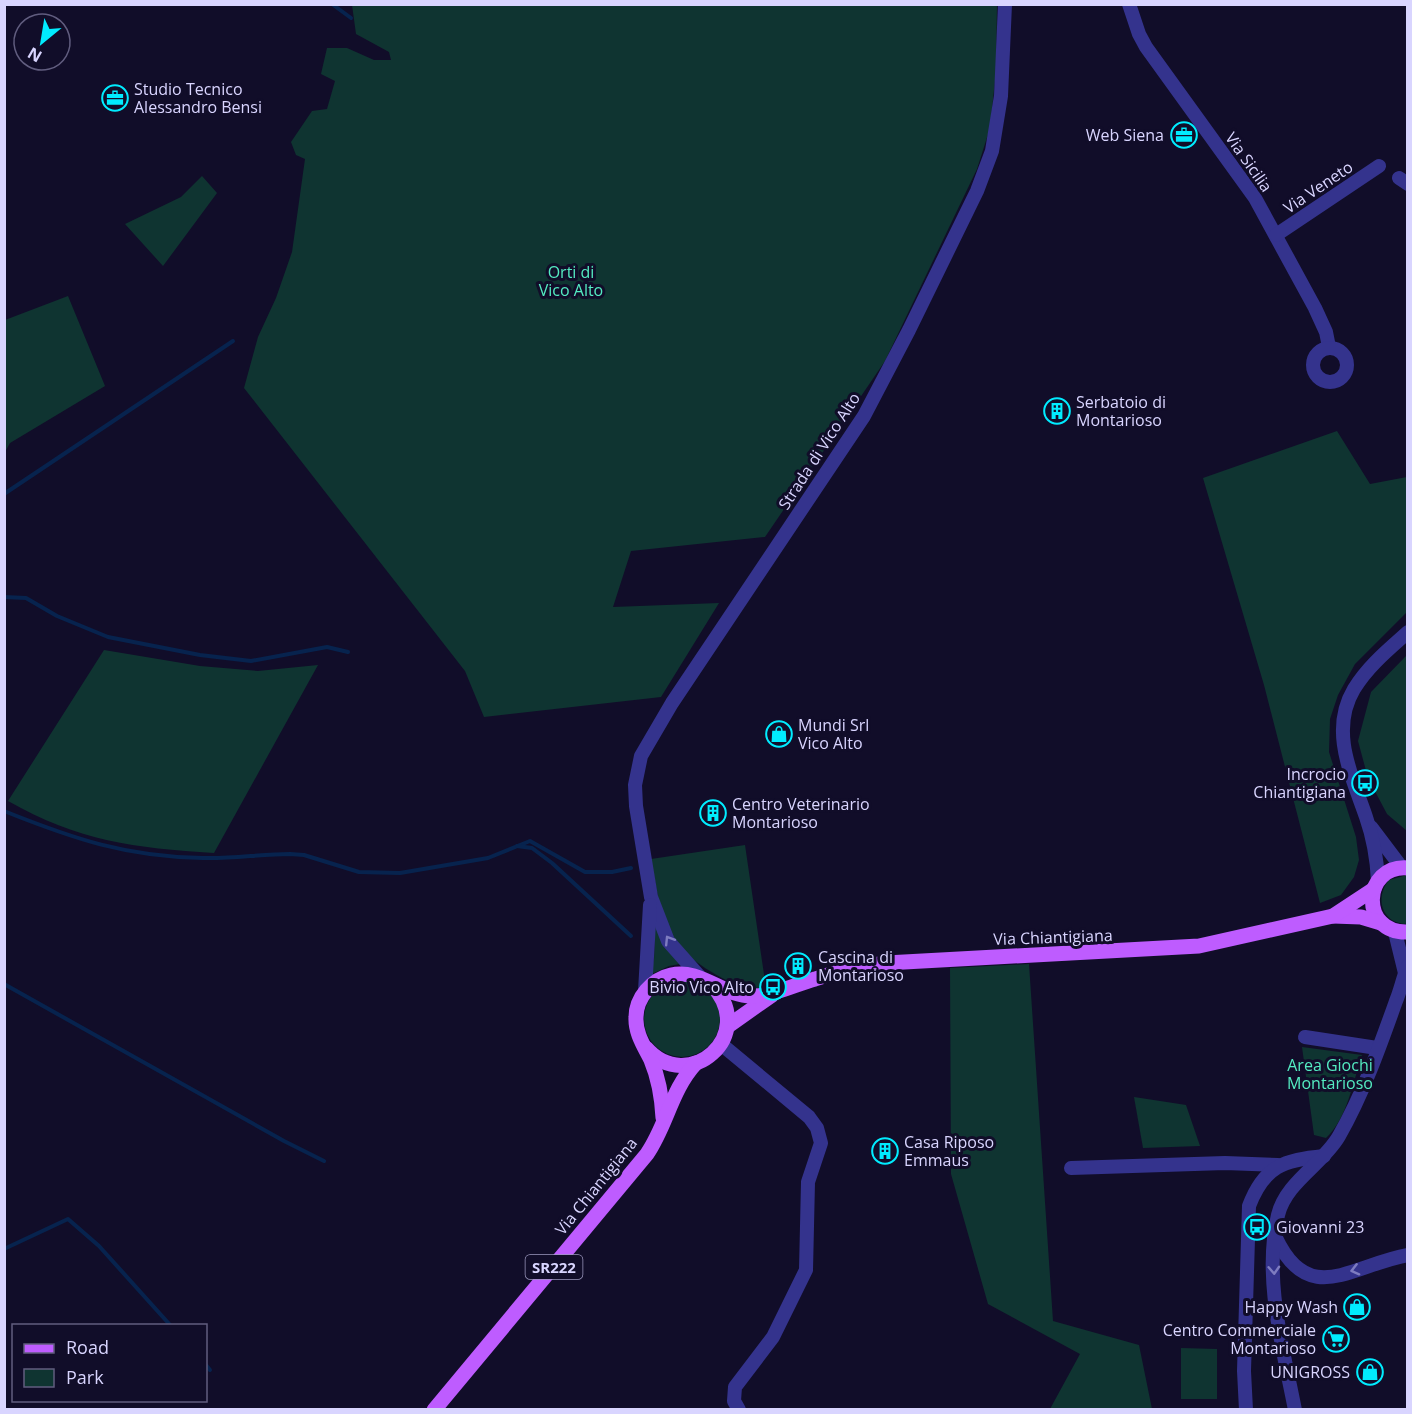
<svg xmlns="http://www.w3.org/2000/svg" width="1412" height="1414" font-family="'Open Sans',sans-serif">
  <rect width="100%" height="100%" fill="#110d29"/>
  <!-- green -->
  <g fill="#0f3431">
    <path d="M352,5H997L996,71L990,128L977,169L885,361L765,537L631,551L613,607L719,603L661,697L484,717L465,671L244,388L258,337L276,298L292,252L305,159L296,155L291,142L312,111L327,109L335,81L321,74L327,48H347L374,60H391L389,52L356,34Z"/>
    <path d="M202,176L217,193L163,266L125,224L181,197Z"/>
    <path d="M68,296L105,386L10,443L5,452V320Z"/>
    <path d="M1337,431L1370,484L1407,477L1408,611L1355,664L1338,695L1330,719L1329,752L1356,837L1359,860L1354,877L1341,895L1320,903L1264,685L1203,478Z"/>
    <path d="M104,650L200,666L258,671L318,665L214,853C135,848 78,841 8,801Z"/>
    <path d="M1407,655V831L1387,814L1368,778L1358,741L1371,692Z"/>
    <path d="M745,845L766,988C743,989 729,983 710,971C661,941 661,911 651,859Z"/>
    <path d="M1407,875V924C1382,924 1374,898 1389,880Z"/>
    <path d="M655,924L680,964L669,966L650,975L654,959Z"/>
    <path d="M1029,964L1053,1321L1139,1345L1152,1409H1050L1080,1354L988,1304L951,1174L950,968Z"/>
    <circle cx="682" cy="1019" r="38"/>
    <path d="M1302,1047L1362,1055C1353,1082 1347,1119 1326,1138L1314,1135Z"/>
    <path d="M1134,1097L1186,1105L1200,1146L1143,1148Z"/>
    <path d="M1181,1348L1217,1349V1399H1181Z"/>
  </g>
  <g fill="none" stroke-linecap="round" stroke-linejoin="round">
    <!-- stream -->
    <g stroke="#07234e" stroke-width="4">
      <path d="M332,4L351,18"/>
      <path d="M4,494L233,341"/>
      <path d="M4,597L26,598L57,616L108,637L200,655L251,661L327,647L348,652"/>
      <path d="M4,811C74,839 127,857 203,858C232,859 261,854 290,854L304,855L359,872L400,873L488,858L530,841L585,872H612L631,868"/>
      <path d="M517,846L532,848L552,863L631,936"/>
      <path d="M4,984L284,1141L324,1161"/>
      <path d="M4,1249L68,1219L99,1246L171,1326"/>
      <path d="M206,1365L210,1370"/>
    </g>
    <!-- minor -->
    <g stroke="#34338d" stroke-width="14">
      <path d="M1129,4L1139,34L1146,47L1255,198L1315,308L1326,332L1329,347"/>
      <path d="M1399,178L1408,184"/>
      <path d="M1276,235L1379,166"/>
      <circle cx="1330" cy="365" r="17"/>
      <path d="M1371,827L1402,868"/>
      <path d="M1378,881C1377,860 1373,837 1366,817C1352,776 1329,731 1354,689C1368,666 1389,649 1408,632"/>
      <path d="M1395,932L1405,973"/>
      <path d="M699,976L668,941L651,897L636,806L635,785L641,756L672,703L864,416L909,330L977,191L992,151L1001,96L1005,4"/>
      <path d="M645,991L650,905"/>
      <path d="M1305,1037L1377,1048"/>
      <path d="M721,1044L809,1117L817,1128L821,1143L808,1182L806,1270L773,1337L735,1387L734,1401L739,1410"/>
      <path d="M1071,1168L1225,1163L1278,1165"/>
      <path d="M1276,1238C1309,1308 1352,1265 1408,1255"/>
      <path d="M1246,1410L1244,1371L1249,1206C1264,1166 1284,1160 1324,1156"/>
      <path d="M1295,1410C1283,1348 1263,1277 1278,1215C1286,1182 1323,1164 1339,1136C1363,1094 1380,1046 1396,1001C1401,989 1403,977 1408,966"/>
    </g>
    <!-- major -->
    <g stroke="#be5cff" stroke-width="15">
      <path d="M1408,868C1362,864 1359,934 1408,932"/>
      <path d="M1333,916L1361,917L1381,923"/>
      <path d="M728,1026L772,995"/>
      <path d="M646,1048C688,1096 759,1035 712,985"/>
      <path d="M663,1118C662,1098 659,1079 651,1060C644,1046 635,1033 636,1017C636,998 652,979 671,975C701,968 723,997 753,996C775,995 794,985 815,979C838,971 861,966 886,963L1199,946L1333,916L1374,889"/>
      <path d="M434,1410L647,1154C667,1125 671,1090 696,1063"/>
    </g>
  </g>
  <!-- one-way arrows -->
  <defs><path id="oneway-chevron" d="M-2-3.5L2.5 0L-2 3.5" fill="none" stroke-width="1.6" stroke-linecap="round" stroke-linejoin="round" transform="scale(1.5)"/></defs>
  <g stroke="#7e7cc0">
    <use href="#oneway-chevron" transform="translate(669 940) rotate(-122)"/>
    <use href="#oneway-chevron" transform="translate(1274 1270) rotate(87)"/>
    <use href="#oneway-chevron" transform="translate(1355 1270) rotate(166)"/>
  </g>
  <!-- icons -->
  <defs>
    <g id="office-ring" transform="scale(1.35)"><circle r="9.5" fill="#110d29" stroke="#01ecff" stroke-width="1.5"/><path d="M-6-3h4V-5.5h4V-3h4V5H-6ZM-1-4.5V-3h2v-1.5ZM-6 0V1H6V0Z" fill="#01ecff"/></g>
    <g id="building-ring" transform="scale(1.35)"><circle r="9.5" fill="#110d29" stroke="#01ecff" stroke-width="1.5"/><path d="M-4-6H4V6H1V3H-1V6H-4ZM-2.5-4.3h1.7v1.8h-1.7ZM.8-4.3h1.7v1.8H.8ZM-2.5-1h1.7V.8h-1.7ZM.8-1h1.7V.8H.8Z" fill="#01ecff"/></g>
    <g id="shop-ring" transform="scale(1.35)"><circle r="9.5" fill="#110d29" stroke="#01ecff" stroke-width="1.5"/><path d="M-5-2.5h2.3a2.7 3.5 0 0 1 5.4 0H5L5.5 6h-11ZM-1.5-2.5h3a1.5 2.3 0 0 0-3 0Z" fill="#01ecff"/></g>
    <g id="bus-ring" transform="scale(1.35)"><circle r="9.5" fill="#110d29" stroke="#01ecff" stroke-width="1.5"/><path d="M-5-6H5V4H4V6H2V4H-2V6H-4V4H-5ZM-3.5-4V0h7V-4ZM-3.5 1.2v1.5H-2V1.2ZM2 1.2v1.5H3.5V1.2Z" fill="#01ecff"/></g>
    <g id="supermarket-ring" transform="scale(1.35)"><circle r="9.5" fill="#110d29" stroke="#01ecff" stroke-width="1.5"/><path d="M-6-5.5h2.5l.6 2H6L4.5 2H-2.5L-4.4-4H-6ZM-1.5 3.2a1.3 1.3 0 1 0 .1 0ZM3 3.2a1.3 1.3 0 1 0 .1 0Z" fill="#01ecff"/></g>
  </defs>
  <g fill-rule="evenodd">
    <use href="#office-ring" x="115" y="98"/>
    <use href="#office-ring" x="1184" y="135"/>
    <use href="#building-ring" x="1057" y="411"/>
    <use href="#shop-ring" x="779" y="734"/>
    <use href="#bus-ring" x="1365" y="783"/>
    <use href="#building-ring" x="713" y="813"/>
    <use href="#building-ring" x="798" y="966"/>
    <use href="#bus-ring" x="773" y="987"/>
    <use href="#building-ring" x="885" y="1151"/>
    <use href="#bus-ring" x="1257" y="1227"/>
    <use href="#shop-ring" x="1357" y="1307"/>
    <use href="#supermarket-ring" x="1336" y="1339"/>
    <use href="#shop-ring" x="1370" y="1372"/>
  </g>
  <g text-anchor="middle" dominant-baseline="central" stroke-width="6" stroke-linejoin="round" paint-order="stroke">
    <!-- shield labels -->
    <rect fill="#110d29" stroke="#9d99bf" stroke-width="1.5" x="525.5" y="1255" width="57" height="24" rx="4.5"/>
    <g font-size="15" font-weight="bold" fill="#d9d5ff">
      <text x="554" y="1267">SR222</text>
    </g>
    <!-- poi labels -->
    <g font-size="16" fill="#d9d5ff" stroke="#110d29" text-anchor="start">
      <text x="134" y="89">Studio Tecnico<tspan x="134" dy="18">Alessandro Bensi</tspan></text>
      <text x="1164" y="135" text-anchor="end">Web Siena</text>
      <text x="1076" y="402">Serbatoio di<tspan x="1076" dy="18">Montarioso</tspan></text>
      <text x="798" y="725">Mundi Srl<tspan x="798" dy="18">Vico Alto</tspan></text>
      <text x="1346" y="774" text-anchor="end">Incrocio<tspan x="1346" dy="18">Chiantigiana</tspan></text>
      <text x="732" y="804">Centro Veterinario<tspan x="732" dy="18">Montarioso</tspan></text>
      <text x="818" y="957">Cascina di<tspan x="818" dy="18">Montarioso</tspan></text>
      <text x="754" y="987" text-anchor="end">Bivio Vico Alto</text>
      <text x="904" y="1142">Casa Riposo<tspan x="904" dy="18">Emmaus</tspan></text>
      <text x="1276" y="1227">Giovanni 23</text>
      <text x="1338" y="1307" text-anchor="end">Happy Wash</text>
      <text x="1316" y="1330" text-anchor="end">Centro Commerciale<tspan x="1316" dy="18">Montarioso</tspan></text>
      <text x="1350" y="1372" text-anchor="end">UNIGROSS</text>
    </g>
    <!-- street labels -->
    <g font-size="16" fill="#d9d5ff" stroke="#110d29">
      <text transform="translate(1249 162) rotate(55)">Via Sicilia</text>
      <text transform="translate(1318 187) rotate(-34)">Via Veneto</text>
      <text transform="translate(819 451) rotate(-57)">Strada di Vico Alto</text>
      <text transform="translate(1053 937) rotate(-2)">Via Chiantigiana</text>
      <text transform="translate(596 1186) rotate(-51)">Via Chiantigiana</text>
    </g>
    <!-- park labels -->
    <g font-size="16" fill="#54ecc2" stroke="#110d29">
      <text x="571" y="272">Orti di<tspan x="571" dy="18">Vico Alto</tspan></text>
      <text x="1330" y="1065">Area Giochi<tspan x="1330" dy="18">Montarioso</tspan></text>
    </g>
  </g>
  <!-- border -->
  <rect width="1412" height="1414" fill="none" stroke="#d9d5ff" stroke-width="12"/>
  <!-- legend -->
  <rect x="12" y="1324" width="195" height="78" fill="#110d29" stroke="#615d7f" stroke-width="1.5"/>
  <rect x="24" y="1344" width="30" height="9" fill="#be5cff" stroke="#615d7f" stroke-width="1.5"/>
  <text x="66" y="1354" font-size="18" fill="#d9d5ff">Road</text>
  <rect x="24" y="1369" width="30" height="18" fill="#0f3431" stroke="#615d7f" stroke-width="1.5"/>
  <text x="66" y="1384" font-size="18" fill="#d9d5ff">Park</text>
  <!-- north arrow -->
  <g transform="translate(42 42) rotate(210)"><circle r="28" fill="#110d29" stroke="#615d7f" stroke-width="1.5"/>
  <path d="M0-4.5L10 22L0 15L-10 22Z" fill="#01ecff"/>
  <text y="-9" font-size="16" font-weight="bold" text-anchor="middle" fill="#d9d5ff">N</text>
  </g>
</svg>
